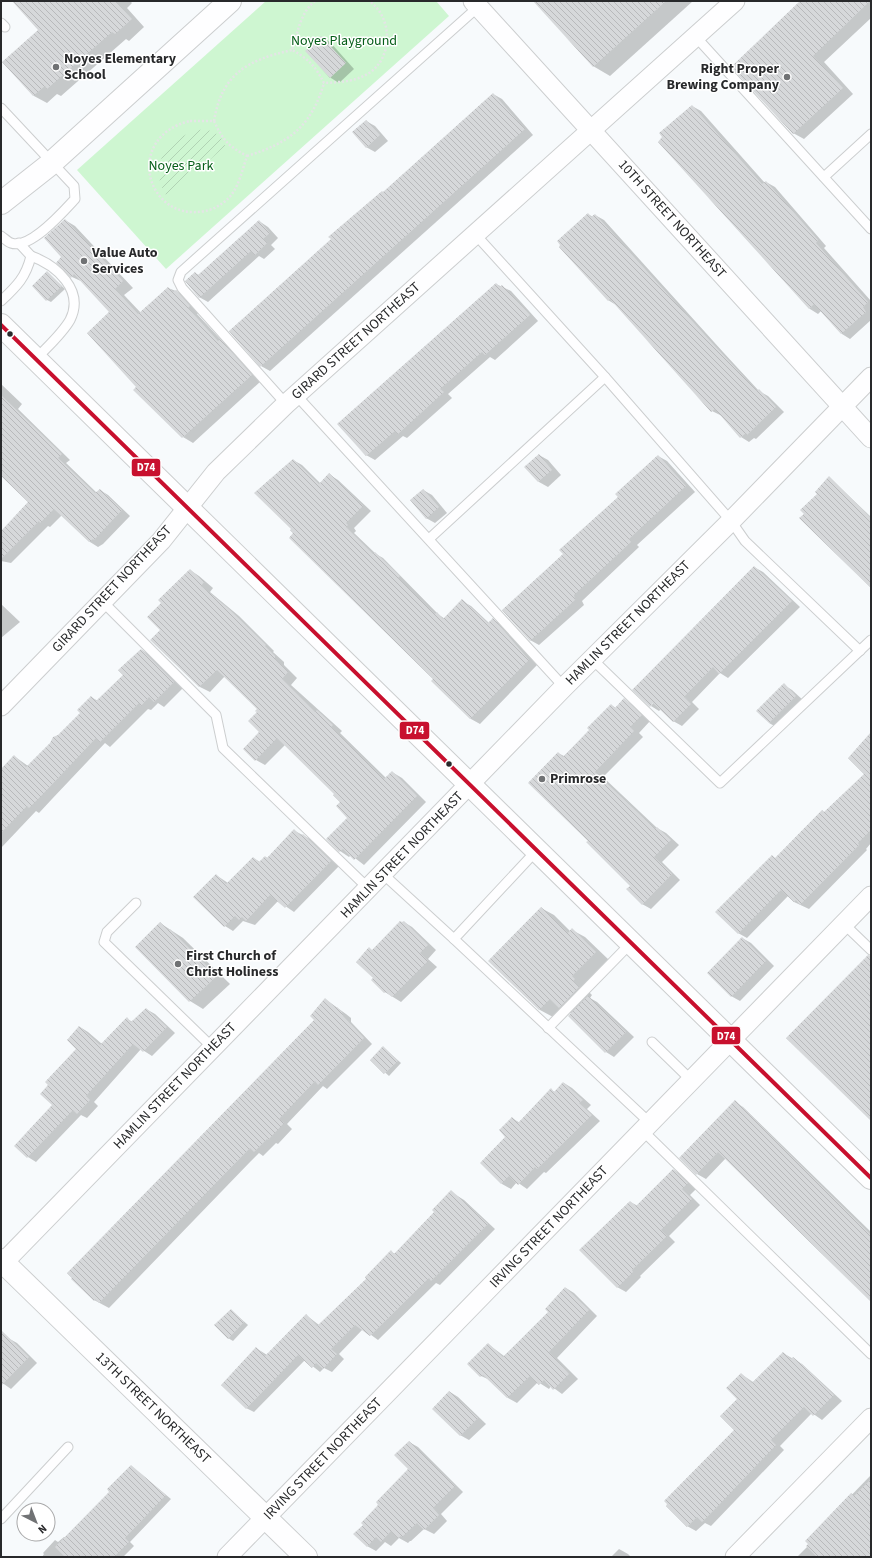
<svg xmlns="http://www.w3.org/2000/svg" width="872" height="1558" font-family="'Source Sans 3',sans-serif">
  <defs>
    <pattern id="garden-furrows" width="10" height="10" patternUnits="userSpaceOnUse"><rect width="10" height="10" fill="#cef6d1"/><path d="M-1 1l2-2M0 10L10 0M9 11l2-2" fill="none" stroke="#b1d3b4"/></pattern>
    <pattern id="building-back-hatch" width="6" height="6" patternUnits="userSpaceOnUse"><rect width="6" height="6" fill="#d6d8da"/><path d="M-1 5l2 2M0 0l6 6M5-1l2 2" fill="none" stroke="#b8b9bb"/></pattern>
  </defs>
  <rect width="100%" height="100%" fill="#f7fafc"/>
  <!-- green -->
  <path fill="#cef6d1" d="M266,1H436L449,16L166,269L77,170Z"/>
  <!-- garden -->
  <path fill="url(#garden-furrows)" d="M205,129C215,132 222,135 225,146L168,198C144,164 170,134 205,129Z"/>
  <!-- shadow -->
  <g fill="#0003">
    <path d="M14,1H130L132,3L127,8L144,27L129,41L126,39L61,96L57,94L47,103L34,96L4,62L40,30Z"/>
    <path d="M536,1H693L610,76L593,66Z"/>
    <path d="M802,1H871V18L824,62L853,94L804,139L793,133Z"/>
    <path d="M321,37L330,42L354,69L339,83L331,78L306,51Z"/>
    <path d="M493,94L502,99L533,135L270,371L261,366L384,193Z"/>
    <path d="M692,106L701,111L765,183L766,182L775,187L826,246L824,248L871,301V320L850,339L842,334L821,311L818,314L810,309L659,142Z"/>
    <path d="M366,121L375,126L388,141L375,152L366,147Z"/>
    <path d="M588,214L593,217L595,215L604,220L723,352L759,391L768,396L784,412L756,439L754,438L749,442L741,437L722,416L712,411L616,305L608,300Z"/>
    <path d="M65,220L75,226L133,288L124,295L141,313L168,288L176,291L187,297L200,312L197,314L223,342L230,346L261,381L193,443L183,437L138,388L110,312L83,282L72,277L62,257Z"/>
    <path d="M259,221L268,227L278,238L271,245L275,249L264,259L259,256L208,302L199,297L196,274L199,275Z"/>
    <path d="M47,272L65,289L51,302L47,300Z"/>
    <path d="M496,284L511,291L538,321L495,360L490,357L448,394L452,398L407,438L403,436L375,460L366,455Z"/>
    <path d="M1,384L22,404L18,409L70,460L66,463L97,493L100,490L108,495L130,516L103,544L98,547L90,542L62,515L50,527L48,526L11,563L1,561V532L29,502L1,475Z"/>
    <path d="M539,455L548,460L561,475L548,487L539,482L526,467Z"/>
    <path d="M658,456L667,461L695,492L637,545L639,547L582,601L584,605L539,645L530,640L564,554Z"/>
    <path d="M293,460L302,465L321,484L330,475L338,480L371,511L354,528L356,531L354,533L376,554L383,558L438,614L445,619L462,601L471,606L489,623L493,620L502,624L537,665L480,724L471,719L432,681L434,678L295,533Z"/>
    <path d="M830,478L871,517V588L801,518Z"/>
    <path d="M423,490L432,495L447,513L435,523L426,518Z"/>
    <path d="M754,567L763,572L800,607L728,678L720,673L692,702L699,709L682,726L673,721L661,709L659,711L651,706Z"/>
    <path d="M190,570L199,576L213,588L210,592L239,616L274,651L273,652L284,662V665L297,678L291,685L342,731L340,733L386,778L392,772L402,778L426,802L364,865L351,855L349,857L340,851L348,818L342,802L336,794L285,745L265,765L256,760L261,732L258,709L225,676L210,692L200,687L151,640L161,630Z"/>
    <path d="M1,604L20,622L1,638Z"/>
    <path d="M142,650L151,656L183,688L164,707L158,703L151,710L148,709L110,747L105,743L52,799L39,813L36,811L1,848V770L14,756L28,766L81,713L91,697L98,701L124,675Z"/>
    <path d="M784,685L792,690L804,701L778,728L769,723Z"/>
    <path d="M624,700L633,705L650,721L639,733L643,737L603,777L657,828L666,833L679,845L662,862L680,880L651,909L642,904L631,886L589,841L558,753L564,756L590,730L611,705L616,708Z"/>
    <path d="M871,739V843L866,849L867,850L809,909L794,902L788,896L747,938L738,933L772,856L776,859L865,774Z"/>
    <path d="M295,831L312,840L339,866L294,912L278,901L255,925L243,921L233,931L225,926L216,875L228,883L253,858L260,862L265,857L268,858Z"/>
    <path d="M541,908L554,915L570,931L572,930L585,937L609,960L586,989L592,995L590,998L597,1002L634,1037L614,1057L606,1052L572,1014L562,1008L553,1017L540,1010L489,961Z"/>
    <path d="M404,922L412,927L436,950L428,959L437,967L401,1002L385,992L374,978L373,950Z"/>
    <path d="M160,923L183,938L230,984L203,1009L190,1001L137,947Z"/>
    <path d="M742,938L751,943L774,966L740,1001L731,996Z"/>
    <path d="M325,999L346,1014L351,1018V1022L372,1044L327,1089L323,1086L287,1124L292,1129L278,1144L276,1143L263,1156L259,1153L251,1161L109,1308L94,1300L72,1279L315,1020Z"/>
    <path d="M146,1009L155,1014L175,1033L152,1056L141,1049L94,1102L98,1106L87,1118L81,1115L36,1162L28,1157L53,1105L77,1049L80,1027L88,1032L102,1044L127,1019L133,1022Z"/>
    <path d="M383,1047L401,1063L389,1076L371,1060Z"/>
    <path d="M564,1083L572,1088L591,1105L587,1109L600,1121L546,1173L544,1172L527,1189L517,1182L511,1189L502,1184L481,1163L507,1137L512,1118L520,1123L551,1090L555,1092Z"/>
    <path d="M735,1102L743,1107L871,1232V1301L726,1158L706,1179L697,1174Z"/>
    <path d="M674,1170L682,1175L696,1189L690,1195L700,1205L669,1236L675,1242L640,1276L641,1277L626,1292L617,1287L630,1202L638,1206Z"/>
    <path d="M451,1192L464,1200L495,1229L440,1285L436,1283L378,1340L363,1329L339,1354L344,1359L332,1372L324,1368L320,1372L305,1360L254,1412L246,1408L256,1348L267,1355L306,1315L319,1325L368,1279L391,1252L396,1254L436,1212Z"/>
    <path d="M566,1288L574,1293L597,1316L557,1358L578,1379L562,1394L551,1386L549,1389L538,1382L517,1403L508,1398L490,1380L481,1376L488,1344L504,1356L550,1312Z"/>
    <path d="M231,1310L248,1325L233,1341L228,1338Z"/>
    <path d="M8,1338L17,1343L37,1363L11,1389L1,1382V1345Z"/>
    <path d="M783,1353L802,1364L842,1401L822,1420L812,1413L780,1446L784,1450L711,1526L705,1523L696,1531L687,1526L735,1430L741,1374L753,1382Z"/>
    <path d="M450,1392L458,1397L486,1424L469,1440L460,1435Z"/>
    <path d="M409,1442L418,1447L463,1492L441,1514L447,1521L434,1534L424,1529L411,1541H410L408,1543L399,1538L391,1546L385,1542L376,1551L367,1546L364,1525L410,1469Z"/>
    <path d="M131,1466L171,1499L130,1542L134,1546L123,1557H42L44,1554L43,1553L55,1540L58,1542L64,1537H66L110,1492Z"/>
    <path d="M871,1475V1557H797L810,1544L807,1541Z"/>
    <path d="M619,1549L628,1554L631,1557H611Z"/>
  </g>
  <!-- building -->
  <g fill="url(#building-back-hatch)">
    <path d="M12,1H115L132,19L115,34L112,32L47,89L45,86L33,96L2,62L38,30Z"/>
    <path d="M533,1H666L593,67Z"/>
    <path d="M800,1H870L813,56L843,88L793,134L731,67Z"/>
    <path d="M321,36L346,63L330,78L305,51Z"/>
    <path d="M493,93L525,129L260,367L229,331L331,239L328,237L382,191L383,192Z"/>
    <path d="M692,105L762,184L766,181L782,199L818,240L816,243L868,302L863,307L866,312L841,334L814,304L809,309L658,142L662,137L659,133Z"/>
    <path d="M366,120L380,135L366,148L352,132Z"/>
    <path d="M588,213L591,217L595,214L714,345L757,391L759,389L776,407L747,435L746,433L740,438L715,409L711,412L610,299L608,301L559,247L560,245L557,241Z"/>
    <path d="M65,219L123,281L115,289L138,314L168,287L173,292L176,290L190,306L188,308L218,341L220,339L252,375L182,438L133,390L136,387L87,333L109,312L74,274L71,278L56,263L61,257L44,238Z"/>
    <path d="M259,220L270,233L263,239L267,243L255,255L251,251L199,298L185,281L195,272L198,275Z"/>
    <path d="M47,271L62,286L46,301L32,286Z"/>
    <path d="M496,283L500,287L502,285L530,315L485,355L482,352L440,389L444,392L398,434L395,431L366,456L337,424Z"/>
    <path d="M1,395L62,454L58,458L95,493L100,489L122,510L94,540L93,539L89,542L54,509L40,523L39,521L1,559V531L28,502L1,476Z"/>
    <path d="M539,454L552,470L538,482L524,467Z"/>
    <path d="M658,455L686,486L629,539L631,542L574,595L575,600L530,641L502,610L563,554L559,550L618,497L615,494Z"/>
    <path d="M293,459L319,484L329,473L363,506L346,523L348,525L346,527L373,554L375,552L400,576L398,578L435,614L437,612L443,619L462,599L488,623L493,618L529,660L470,719L431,681L433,679L289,538L293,533L290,530L291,529L254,493Z"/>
    <path d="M829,476L871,518V588L799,518L804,514L800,510L817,494L815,492Z"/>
    <path d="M423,489L439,507L426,519L410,500Z"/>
    <path d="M754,566L792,601L719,674L713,667L684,697L691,704L673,722L653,703L650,707L632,690Z"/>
    <path d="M190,569L204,582L201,586L229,609L266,645L265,646L275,656V659L288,672L282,679L315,712L317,710L333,725L331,727L384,779L392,771L417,796L354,860L343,849L339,852L326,839L347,818L336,806L340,802L333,795L334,794L277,738L255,761L243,749L259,732L248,721L257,712L255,711L257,709L217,670L199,687L150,640L160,630L147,617L161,603L158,600Z"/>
    <path d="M141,649L174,682L154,702L149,697L141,706L139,703L100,742L96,738L43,794L29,808L27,806L1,833V769L14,755L26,767L50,743L53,737L58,735L80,713L77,710L91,696L96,701L123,675L118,670Z"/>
    <path d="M784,683L796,696L769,723L756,711Z"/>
    <path d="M624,698L642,715L630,727L634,731L595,772L655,829L657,827L671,840L654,857L672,874L642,905L626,889L630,886L586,842L588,841L528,783L558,752L563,757L589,730L587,728L611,704L615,708Z"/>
    <path d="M871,732V830L858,843L859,845L800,905L796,900L794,902L781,890L738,934L715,912L772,855L775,858L822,810L824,812L864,774L848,758Z"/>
    <path d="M294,829L301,836L303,834L331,861L285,908L270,895L246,921L242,917L239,920L235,916L224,927L193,897L216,874L226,884L253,857L259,862L265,856L267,858Z"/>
    <path d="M541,907L568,933L572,928L596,952L572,976L575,979L573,981L579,987L559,1008L550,999L539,1010L488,961Z"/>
    <path d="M400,921L402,922L404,921L428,945L420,953L428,961L392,997L386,992L384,993L371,980L373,978L356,962L369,947L372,950Z"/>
    <path d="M160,922L168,930L170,929L217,976L189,1002L135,947Z"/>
    <path d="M742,937L766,961L731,997L707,973Z"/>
    <path d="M868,955L871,956V1121L786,1038Z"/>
    <path d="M588,996L626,1032L605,1053L568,1016Z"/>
    <path d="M325,998L335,1007H337L342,1012L343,1016L364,1038L318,1085L315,1081L279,1119L284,1123L268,1140L267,1139L254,1152L250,1148L99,1303L95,1299L94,1301L71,1279L72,1278L67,1273L314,1020L310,1016Z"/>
    <path d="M146,1008L167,1027L143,1052L133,1044L86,1096L90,1100L77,1114L73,1110L27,1158L14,1146L52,1105L40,1094L48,1085L45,1082L76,1049L67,1040L79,1026L100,1045L127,1017L131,1022Z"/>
    <path d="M383,1046L398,1061L384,1074L370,1060Z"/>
    <path d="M563,1082L583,1100L579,1103L592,1115L537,1169L535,1167L518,1185L509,1176L501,1184L480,1163L505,1137L499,1130L512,1117L518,1123L551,1088L554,1092Z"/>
    <path d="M735,1100L871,1235V1302L718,1152L696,1175L679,1158Z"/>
    <path d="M673,1169L688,1183L682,1189L692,1199L661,1230L667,1236L632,1270L633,1272L617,1288L579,1250L630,1201L636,1206Z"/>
    <path d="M451,1190L488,1224L431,1281L429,1278L370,1336L355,1325L331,1349L337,1354L323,1369L316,1363L312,1368L298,1355L246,1409L221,1385L256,1347L265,1356L306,1314L317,1326L366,1279L365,1277L391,1250L394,1254L434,1212L432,1210Z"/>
    <path d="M565,1287L589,1310L549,1352L569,1374L553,1390L544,1380L539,1385L530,1376L507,1398L483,1375L480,1377L467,1364L488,1343L503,1357L548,1312L545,1309Z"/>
    <path d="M231,1309L244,1322L228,1339L214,1325Z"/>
    <path d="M1,1330L29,1357L1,1386Z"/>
    <path d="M783,1352L791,1359L793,1357L805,1367L834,1395L813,1416L804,1407L771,1440L776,1445L716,1508L702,1522L697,1517L687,1527L666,1506L667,1504L664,1501L734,1430L720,1416L737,1399L726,1388L741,1373L752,1383Z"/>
    <path d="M449,1391L478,1418L460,1436L432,1409Z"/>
    <path d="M409,1441L455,1486L433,1508L439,1515L424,1530L417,1523L402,1537L401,1536L398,1538L391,1531L381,1542L376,1537L367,1547L353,1534L363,1525L361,1523L378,1505L376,1502L408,1469L394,1455Z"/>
    <path d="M131,1465L166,1495L125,1538L129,1542L114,1557H65L55,1547L109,1492L107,1489Z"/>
    <path d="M871,1479V1557H817L806,1546L808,1544L805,1541L851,1493L854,1496Z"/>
  </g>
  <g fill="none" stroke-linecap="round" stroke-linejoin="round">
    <!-- service casing -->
    <g stroke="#cccecf" stroke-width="11">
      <g id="service">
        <path d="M1,23L5,27"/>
        <path d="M696,37L871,229"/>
        <path d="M1,108L74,186L75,199C63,212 30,250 11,243C8,242 4,238 1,236"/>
        <path d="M824,177L871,134"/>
        <path d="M475,234L605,377L731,521L745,541L860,651"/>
        <path d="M31,256C56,265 85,290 70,320C62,334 47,347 36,359"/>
        <path d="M1,301C17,286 26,277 31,256L19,243"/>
        <path d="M296,395L564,687"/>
        <path d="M286,404L182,288L178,280L181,272L478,7"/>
        <path d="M429,539L605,377"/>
        <path d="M102,601L216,715L223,748L369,889"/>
        <path d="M592,659L720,783L871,640"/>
        <path d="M537,850L454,939L650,1123"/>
        <path d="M383,874L454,939"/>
        <path d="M136,903L107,932L104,942L213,1048"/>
        <path d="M844,924L871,950"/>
        <path d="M548,1028L632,942"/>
        <path d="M652,1042L692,1081"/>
        <path d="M642,1130L871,1354"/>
        <path d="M1,1519L68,1447"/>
      </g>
    </g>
    <!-- minor casing -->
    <g stroke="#cccecf" stroke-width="21">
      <g id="minor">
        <path d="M473,1L871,438"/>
        <path d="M1,706L161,541L216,472L286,404L735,1"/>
        <path d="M1,1265L564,687L731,521L871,377"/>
        <path d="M227,1557L871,896"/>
        <path d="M735,1557L871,1418"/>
      </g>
    </g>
    <!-- tertiary casing -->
    <g stroke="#cccecf" stroke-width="24">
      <g id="tertiary">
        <path d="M1,203L48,166L230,1"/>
        <path d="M1,325L871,1178"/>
        <path d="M1,1260L306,1557"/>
      </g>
    </g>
    <!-- path -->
    <g stroke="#e4e5e6" stroke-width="2.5" stroke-dasharray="2 2" stroke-linecap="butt">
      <path d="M315,1C300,13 298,32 292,50C309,59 315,66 324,83C340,82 355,82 369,73C393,58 393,17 369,1"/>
      <path d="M190,121H214C223,140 228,146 247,156C243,168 240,181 234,191C228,201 216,209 205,211C146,223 123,137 190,121Z"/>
      <path d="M214,121C222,73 248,60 292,50"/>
      <path d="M247,156C289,143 311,127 324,83"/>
    </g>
    <!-- service -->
    <use href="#service" stroke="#fefeff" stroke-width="9"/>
    <!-- minor -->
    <use href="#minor" stroke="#fefeff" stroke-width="19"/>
    <!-- tertiary -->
    <use href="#tertiary" stroke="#fefeff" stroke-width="22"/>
    <!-- bus-1 casing -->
    <g stroke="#fff" stroke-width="7">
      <path id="bus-1" d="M1,325L871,1178"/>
    </g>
    <!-- bus-1 -->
    <use href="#bus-1" stroke="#c8102e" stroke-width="4"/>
  </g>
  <!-- markers -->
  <g fill="#707274" stroke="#fff" stroke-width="1.5">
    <circle cx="56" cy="67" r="4"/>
    <circle cx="787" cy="77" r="4"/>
    <circle cx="84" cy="261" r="4"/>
    <circle cx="542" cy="779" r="4"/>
    <circle cx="178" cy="964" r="4"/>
  </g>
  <g fill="#28292b" stroke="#fff" stroke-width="1.5">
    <circle cx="10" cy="334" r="3.5"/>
    <circle cx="449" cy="764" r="3.5"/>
  </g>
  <g text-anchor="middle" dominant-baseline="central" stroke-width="3" stroke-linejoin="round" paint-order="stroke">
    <!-- park labels -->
    <g font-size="14" fill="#045d17" stroke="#fff">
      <text x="344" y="41">Noyes Playground</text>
      <text x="181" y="166">Noyes Park</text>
    </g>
    <!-- poi labels -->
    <g font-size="14" font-weight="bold" fill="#28292b" stroke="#fff" text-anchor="start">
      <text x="64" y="59">Noyes Elementary<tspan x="64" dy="16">School</tspan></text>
      <text x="779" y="69" text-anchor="end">Right Proper<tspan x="779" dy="16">Brewing Company</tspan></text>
      <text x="92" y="253">Value Auto<tspan x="92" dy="16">Services</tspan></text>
      <text x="550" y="779">Primrose</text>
      <text x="186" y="956">First Church of<tspan x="186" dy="16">Christ Holiness</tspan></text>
    </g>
    <!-- street labels -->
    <g font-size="14" fill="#28292b" stroke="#fff">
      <text transform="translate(672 219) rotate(48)">10TH STREET NORTHEAST</text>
      <text transform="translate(356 341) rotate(-42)">GIRARD STREET NORTHEAST</text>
      <text transform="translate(112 589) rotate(-47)">GIRARD STREET NORTHEAST</text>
      <text transform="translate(628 623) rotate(-45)">HAMLIN STREET NORTHEAST</text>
      <text transform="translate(402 855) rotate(-46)">HAMLIN STREET NORTHEAST</text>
      <text transform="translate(175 1086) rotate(-46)">HAMLIN STREET NORTHEAST</text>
      <text transform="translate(549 1227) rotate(-46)">IRVING STREET NORTHEAST</text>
      <text transform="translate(153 1408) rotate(44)">13TH STREET NORTHEAST</text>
      <text transform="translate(323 1459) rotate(-46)">IRVING STREET NORTHEAST</text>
    </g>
  </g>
  <g stroke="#fff" stroke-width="1.5">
    <rect x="131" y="458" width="30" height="19" rx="4" fill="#c8102e"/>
    <rect x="399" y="721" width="31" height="19" rx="4" fill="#c8102e"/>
    <rect x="711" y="1026" width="30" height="19" rx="4" fill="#c8102e"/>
  </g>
  <g font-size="11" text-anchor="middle" font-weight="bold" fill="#fff">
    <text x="146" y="471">D74</text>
    <text x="415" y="734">D74</text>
    <text x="726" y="1040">D74</text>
  </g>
  <!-- border -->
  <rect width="872" height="1558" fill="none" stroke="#28292b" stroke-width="4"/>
  <!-- north arrow -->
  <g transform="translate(36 1522) rotate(138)"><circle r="19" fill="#ffffff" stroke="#a9a9aa"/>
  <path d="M0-3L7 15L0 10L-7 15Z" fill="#707274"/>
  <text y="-6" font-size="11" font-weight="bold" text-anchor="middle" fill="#28292b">N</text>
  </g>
</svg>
